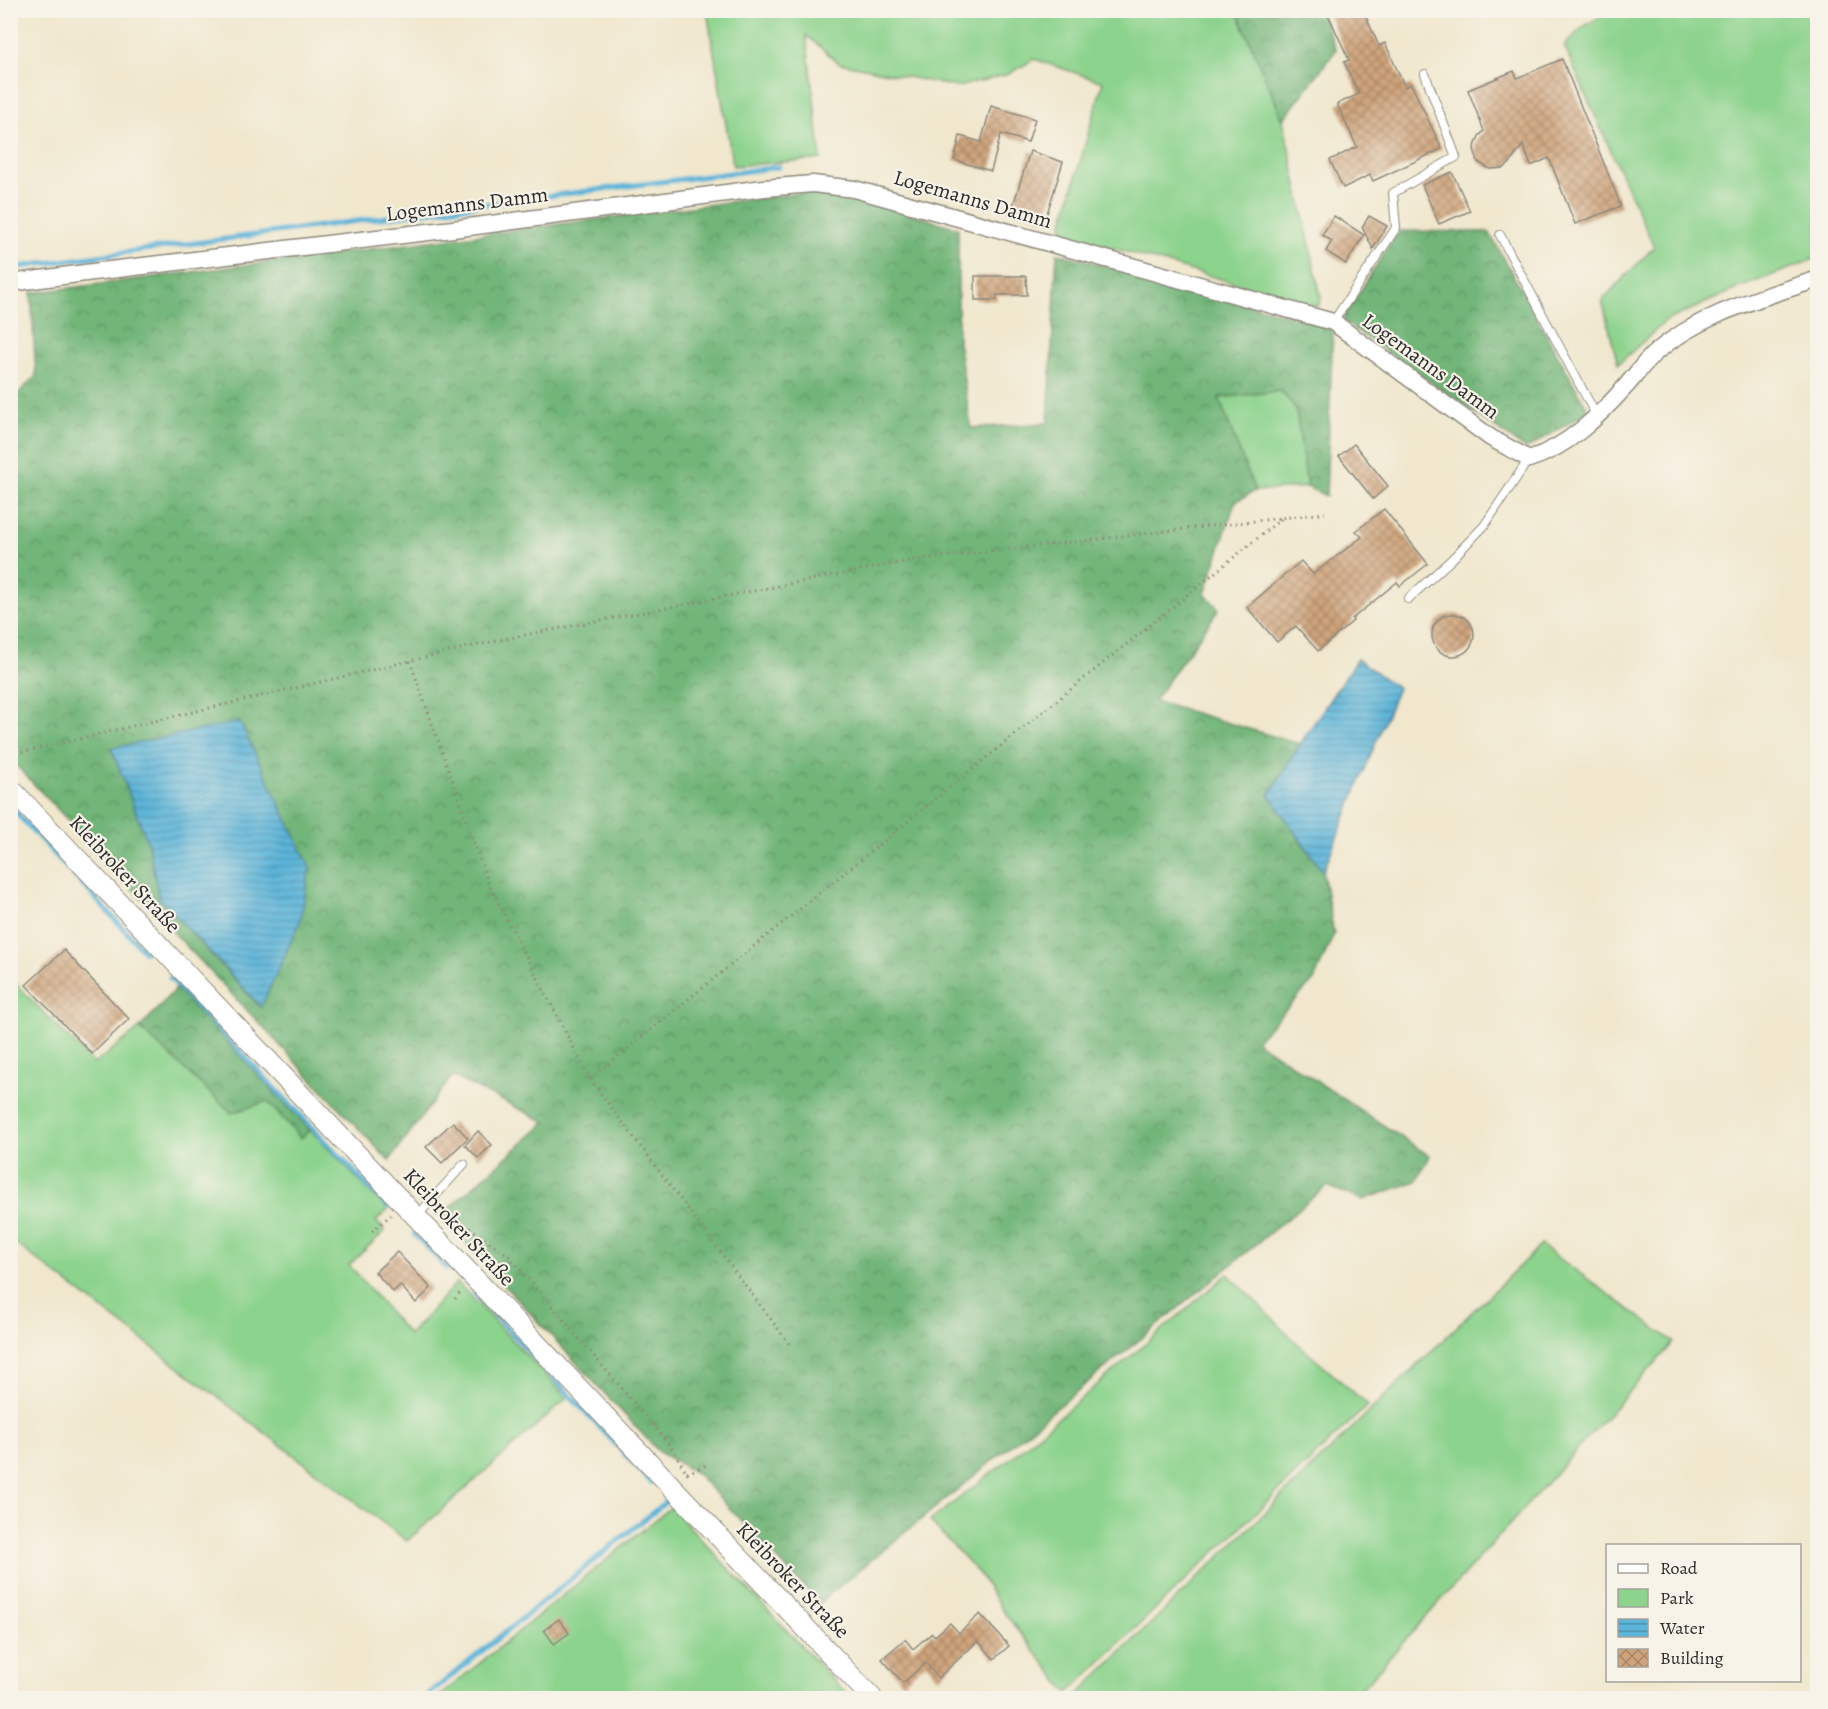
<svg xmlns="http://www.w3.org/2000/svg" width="1828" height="1709" font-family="Alegreya,serif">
  <defs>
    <pattern id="forest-crowns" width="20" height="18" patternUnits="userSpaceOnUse" patternTransform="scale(1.5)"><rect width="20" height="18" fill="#71b578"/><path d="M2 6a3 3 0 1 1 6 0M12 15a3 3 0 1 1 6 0" fill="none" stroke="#5d9363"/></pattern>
    <pattern id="water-rules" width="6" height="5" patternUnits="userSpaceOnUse" patternTransform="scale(1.5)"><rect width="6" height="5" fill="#5bb4d9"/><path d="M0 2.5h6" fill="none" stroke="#4b93b0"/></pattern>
    <pattern id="building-cross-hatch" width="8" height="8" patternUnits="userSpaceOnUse" patternTransform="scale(1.5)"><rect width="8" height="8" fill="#cfa47c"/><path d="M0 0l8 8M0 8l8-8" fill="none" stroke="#a88666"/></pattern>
  </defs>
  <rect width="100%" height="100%" fill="#f7f3e8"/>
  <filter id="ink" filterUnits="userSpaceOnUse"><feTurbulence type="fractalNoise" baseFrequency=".0167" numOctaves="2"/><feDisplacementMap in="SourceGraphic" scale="12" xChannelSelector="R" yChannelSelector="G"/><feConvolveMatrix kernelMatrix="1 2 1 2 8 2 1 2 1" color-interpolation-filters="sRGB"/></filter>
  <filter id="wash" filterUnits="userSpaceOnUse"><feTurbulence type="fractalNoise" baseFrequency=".008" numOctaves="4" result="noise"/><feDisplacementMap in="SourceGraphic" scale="24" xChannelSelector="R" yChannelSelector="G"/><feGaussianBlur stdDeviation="1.35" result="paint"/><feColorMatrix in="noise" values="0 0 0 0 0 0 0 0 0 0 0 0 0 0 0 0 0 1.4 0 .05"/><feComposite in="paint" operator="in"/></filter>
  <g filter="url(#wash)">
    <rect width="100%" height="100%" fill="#f0e7cd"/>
    <!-- green -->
    <g fill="#8cd38d" stroke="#5c7f5c" stroke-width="1.5">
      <path d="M707,11H1237L1283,120L1321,298L1318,307L1060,233L1103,82L1034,59L1009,74L957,87L839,63L806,35L821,159L733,166Z"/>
      <path d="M1609,11H1818L1817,258L1734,290L1666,321L1618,364L1602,300L1654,247L1564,46L1583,27Z"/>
      <path d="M1281,391L1296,409L1307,487L1255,491L1218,397Z"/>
      <path d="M15,983L94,1064L140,1028L232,1113L267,1101L300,1137L310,1130L388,1210L376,1221L385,1231L349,1265L409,1335L457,1282L567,1398L407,1541L11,1240L10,990Z"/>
      <path d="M1541,1245L1674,1342L1353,1698H1074Z"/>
      <path d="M1228,1274L1300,1346L1368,1405L1068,1693L1002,1610L980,1575L930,1521L1012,1457Z"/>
      <path d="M671,1507L850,1698H437Z"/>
    </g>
    <!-- forest -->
    <g fill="url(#forest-crowns)" stroke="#4e7052" stroke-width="1.5" fill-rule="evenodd">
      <path d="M1237,11H1320L1336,50L1283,120Z"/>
      <path d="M814,191L877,204L958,228V340L971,428L1048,423L1057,253L1333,327L1326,496L1307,487L1296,409L1281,391L1219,398L1255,491L1235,502L1205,594L1219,609L1154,701L1300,744L1269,795L1323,872L1334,934L1314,980L1256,1041L1430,1156L1417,1181L1363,1200L1327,1186L819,1603L696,1473L659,1452L440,1216L546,1122L452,1076L389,1161L11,760L10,401L36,376L31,293ZM111,748L260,1007L159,898L148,843Z"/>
      <path d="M1398,231L1489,232L1589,411L1526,449L1342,320Z"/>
      <path d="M176,988L310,1130L301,1138L267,1101L232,1113L140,1028Z"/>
    </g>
    <!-- water -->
    <g fill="url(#water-rules)" stroke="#437082" stroke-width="1.5">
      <path d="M1357,659L1398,688L1323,872L1269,795L1300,744Z"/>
      <path d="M240,722L310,867L300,922L261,1007L159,898L148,843L111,748Z"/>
    </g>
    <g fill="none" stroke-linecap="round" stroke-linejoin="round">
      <!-- stream -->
      <g stroke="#5bb4d9" stroke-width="5">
        <path d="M10,268L454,208L779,167"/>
        <path d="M10,806L145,952"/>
        <path d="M170,978L388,1207"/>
        <path d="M414,1234L448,1269"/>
        <path d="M474,1293L651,1482"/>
        <path d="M424,1698L667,1501L665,1499"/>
      </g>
    </g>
    <g id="blocks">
      <!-- building -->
      <g fill="url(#building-cross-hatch)">
        <path d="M1326,10H1363L1379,46L1385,43L1405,87L1411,84L1442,149L1373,181L1370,175L1343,188L1330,160L1357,147L1337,104L1359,94L1344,62L1349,60Z"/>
        <path d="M1562,59L1621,206L1575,224L1549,158L1531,166L1523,145L1509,164L1504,168L1490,169L1478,162L1474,149L1479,136L1484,131L1468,90L1514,71L1517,78Z"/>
        <path d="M991,106L1035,119L1028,142L1001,134L991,171L954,160L960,136L981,142Z"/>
        <path d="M1030,151L1063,162L1045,220L1012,209Z"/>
        <path d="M1452,172L1470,211L1439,224L1422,185Z"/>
        <path d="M1334,216L1364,235L1346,264L1326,251L1332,241L1322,235Z"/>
        <path d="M1369,216L1387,226L1373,249L1362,227Z"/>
        <path d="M975,276H1026L1027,295H997V300H975Z"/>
        <path d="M1354,444L1388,486L1373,499L1339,456Z"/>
        <path d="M1384,509L1428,564L1400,586L1397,582L1352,619L1353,621L1318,651L1296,626L1277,642L1247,607L1301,561L1313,574L1362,537L1356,531Z"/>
        <circle cx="1453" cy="635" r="21"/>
        <path d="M64,950L129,1019L92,1054L26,985Z"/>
        <path d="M453,1122L468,1138L442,1163L426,1147Z"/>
        <path d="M478,1131L492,1145L478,1158L465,1145Z"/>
        <path d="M397,1252L431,1288L416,1303L400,1285L393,1292L375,1272Z"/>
        <path d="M980,1614L1009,1646L994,1659L978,1641L938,1678L926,1663L903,1683L882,1659L905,1639L913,1649L932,1633L935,1636L950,1623L959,1633Z"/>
        <path d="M559,1619L569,1633L554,1644L544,1630Z"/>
      </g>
    </g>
  </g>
  <g filter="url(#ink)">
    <use href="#blocks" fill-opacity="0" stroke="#8e897c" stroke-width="1.5"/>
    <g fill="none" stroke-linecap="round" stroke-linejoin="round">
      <!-- service casing -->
      <g stroke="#8e897c" stroke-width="10">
        <g id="service">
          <path d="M1500,235L1596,415"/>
          <path d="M1333,322L1396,228L1393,193L1456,157L1425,74"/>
          <path d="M1408,599L1452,559L1484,526L1529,459"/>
          <path d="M416,1217L464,1164"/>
        </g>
      </g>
      <!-- minor casing -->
      <g stroke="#8e897c" stroke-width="19">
        <path id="minor" d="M10,283L93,272L453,229L764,188L813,184L854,189L1333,322L1491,438L1529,459C1568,447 1599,416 1626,386C1636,375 1645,361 1656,352C1702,313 1762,298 1818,279"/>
      </g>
      <!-- tertiary casing -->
      <g stroke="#8e897c" stroke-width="22">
        <path id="tertiary" d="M10,788L872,1698"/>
      </g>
      <!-- path -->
      <g stroke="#8e897c" stroke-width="3" stroke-dasharray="1.5 4.5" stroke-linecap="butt">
        <path d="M410,661L489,885L590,1079L791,1346"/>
        <path d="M10,755L499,640L914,560L1325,513"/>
        <path d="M590,1079L1281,519"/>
        <path d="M440,1207L508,1255L670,1445L688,1475"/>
        <path d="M372,1231L391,1215"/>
        <path d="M455,1299L462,1290"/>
        <path d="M687,1473L707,1465"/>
      </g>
      <!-- service -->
      <use href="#service" stroke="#fff" stroke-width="8"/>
      <!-- minor -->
      <use href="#minor" stroke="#fff" stroke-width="16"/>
      <!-- tertiary -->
      <use href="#tertiary" stroke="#fff" stroke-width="20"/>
    </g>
  </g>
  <g text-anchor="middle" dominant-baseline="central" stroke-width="4.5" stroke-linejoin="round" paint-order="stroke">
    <!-- street labels -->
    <g font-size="21" fill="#2b2b2b" stroke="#f7f3e8">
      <text transform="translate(973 199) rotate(16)">Logemanns Damm</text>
      <text transform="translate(467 204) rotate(-7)">Logemanns Damm</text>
      <text transform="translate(1431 366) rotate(36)">Logemanns Damm</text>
      <text transform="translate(125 874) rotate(47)">Kleibroker Straße</text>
      <text transform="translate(459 1227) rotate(47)">Kleibroker Straße</text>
      <text transform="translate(793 1580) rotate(46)">Kleibroker Straße</text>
    </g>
  </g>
  <!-- margin -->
  <rect width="1828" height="1709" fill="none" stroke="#f7f3e8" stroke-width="36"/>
  <!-- legend -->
  <rect x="1606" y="1544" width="195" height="138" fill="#f7f3e8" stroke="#a5a39c" stroke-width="1.5"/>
  <rect x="1618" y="1564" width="30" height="9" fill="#ffffff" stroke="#a5a39c" stroke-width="1.5"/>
  <text x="1660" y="1574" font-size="18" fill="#2b2b2b">Road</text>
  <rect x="1618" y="1589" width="30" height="18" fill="#8cd38d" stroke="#a5a39c" stroke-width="1.5"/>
  <text x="1660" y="1604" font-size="18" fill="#2b2b2b">Park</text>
  <rect x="1618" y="1619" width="30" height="18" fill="url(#water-rules)" stroke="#a5a39c" stroke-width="1.5"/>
  <text x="1660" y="1634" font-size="18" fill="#2b2b2b">Water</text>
  <rect x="1618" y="1649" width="30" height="18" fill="url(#building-cross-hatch)" stroke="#a5a39c" stroke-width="1.5"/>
  <text x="1660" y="1664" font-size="18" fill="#2b2b2b">Building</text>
</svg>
